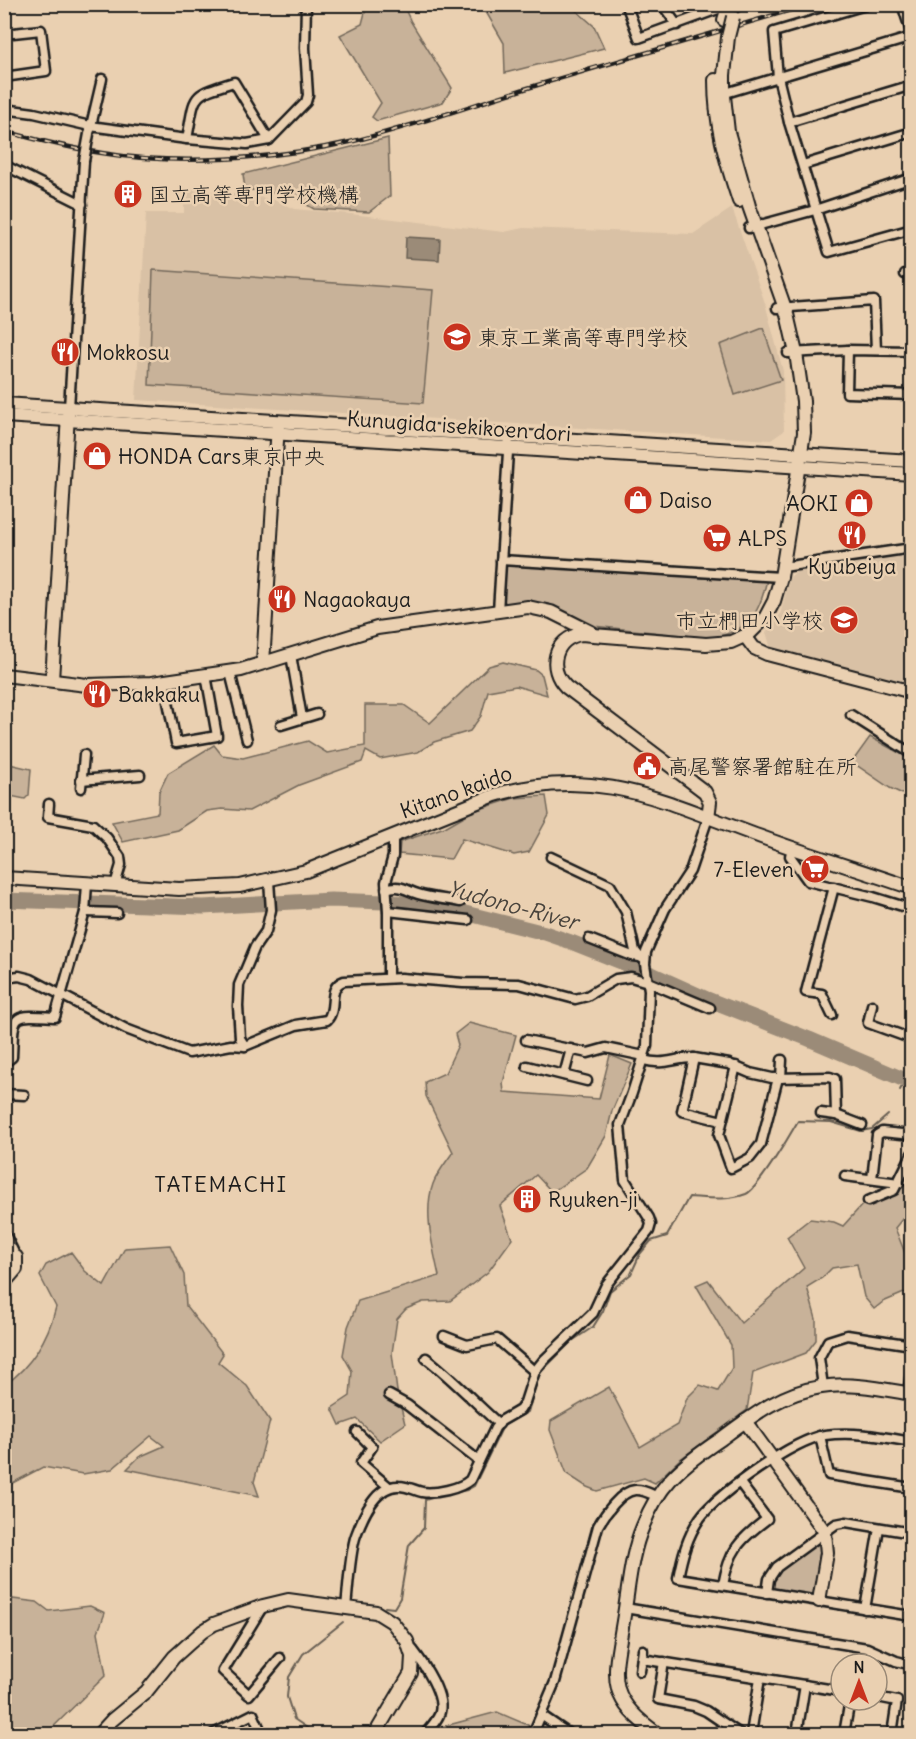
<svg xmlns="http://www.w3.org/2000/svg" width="916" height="1739" font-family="Delius,'Klee One',sans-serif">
  <rect width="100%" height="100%" fill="#ead0b1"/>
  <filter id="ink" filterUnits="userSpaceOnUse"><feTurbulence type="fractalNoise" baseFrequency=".0167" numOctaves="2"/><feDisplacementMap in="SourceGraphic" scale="12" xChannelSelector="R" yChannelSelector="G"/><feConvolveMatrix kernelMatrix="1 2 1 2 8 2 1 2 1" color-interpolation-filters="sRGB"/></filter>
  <g filter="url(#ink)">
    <!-- built -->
    <g fill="#d9c1a5">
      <path d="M184,188L273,199L294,209L351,214L504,232L523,228L693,234L732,208L765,303L783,371L784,431L771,440L136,400L146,213H184Z"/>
      <path d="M911,552V577L907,589L911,591V685L771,649L766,632L780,615L790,577L800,569Z"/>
    </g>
    <!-- green -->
    <g fill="#c8b299" stroke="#72675a" stroke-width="1.5">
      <path d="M367,5H403L411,22L452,88L443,102L377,121L372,117L381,103L340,35L362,24Z"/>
      <path d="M482,5H570L594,26L604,48L505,73L504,43Z"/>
      <path d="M388,138L390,196L369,212L314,209L292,196L245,189L243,174Z"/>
      <path d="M153,270L433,290L423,403L149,385Z"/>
      <path d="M763,328L781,380L735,395L720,345Z"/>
      <path d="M505,560L768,576C759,613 752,630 712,638L593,626L550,606L506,604L503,599Z"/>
      <path d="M503,662L536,670L542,675L547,695L516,686L488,691L481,716L470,731L434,742L418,752L380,759L366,751L362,762L299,785L249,811L222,809L207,811L178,830L123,842L112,822L158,813L159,792L168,773L214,745L222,755L243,758L308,741L327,753L365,746V705H404L430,723L489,666Z"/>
      <path d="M870,737L903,755L911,763V798L890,788L852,762Z"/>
      <path d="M5,763L31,769L29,795L25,799L5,795Z"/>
      <path d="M546,796L549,815L529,852L514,855L462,839L451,859L399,854L400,842L445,827L471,812L514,798Z"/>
      <path d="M469,1023L516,1035L503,1083L504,1092L599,1099L610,1055L632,1064L612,1111L606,1136L587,1168L552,1192L536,1175L500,1206L512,1239L488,1272L450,1301L423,1302L406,1309L397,1319L392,1353L397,1391L405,1424L380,1441L357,1419L340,1425L332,1408L350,1396L352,1371L343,1355L348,1327L358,1301L439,1276C433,1248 423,1212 433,1184C437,1173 446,1162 453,1152L426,1096L425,1082L445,1073L458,1045L455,1034Z"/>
      <path d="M911,1181V1208L895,1228L911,1268V1290L883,1302L874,1309L864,1297L857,1264L832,1268L822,1278L807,1287L816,1319V1340L806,1353L753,1373L747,1410L679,1460L655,1483L644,1478L597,1491L587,1487L567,1474L550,1430L551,1421L609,1387L640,1447L677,1425L687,1398L700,1385L718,1391L732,1368L731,1345L696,1285L708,1280L741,1323L804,1268L787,1237L810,1219L834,1222L843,1226L863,1204L886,1199Z"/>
      <path d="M170,1245L184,1275L186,1306L223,1354L218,1362L247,1386L270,1421L254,1482L259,1496L127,1469L139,1457L164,1446L151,1436L112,1469L83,1474L43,1467L5,1487V1385C32,1365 48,1339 56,1307L40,1276L46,1265L71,1252L85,1271L104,1286L125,1248Z"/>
      <path d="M819,1541L821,1543L815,1592L811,1595L773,1589L772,1581L780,1569Z"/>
      <path d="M5,1598L37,1602L49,1611L90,1606L105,1613L98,1632L106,1675L46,1734H26L20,1729L15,1734H5Z"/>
      <path d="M497,1712L530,1726L519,1734H431L439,1723L441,1727Z"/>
    </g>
    <!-- water -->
    <path fill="#9b8b78" stroke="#685f53" stroke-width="1.5" d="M406,237L440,239L439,260L405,258Z"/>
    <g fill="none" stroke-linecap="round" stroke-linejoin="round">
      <!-- stream -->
      <g stroke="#685f53" stroke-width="2">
        <path d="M900,1090L905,1081"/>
        <path d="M448,1494L467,1490L474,1486L503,1426L528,1412L539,1374L572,1341L593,1327L603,1311L610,1291L631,1274L640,1254L651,1241L667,1236L689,1197C707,1198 728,1201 746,1194C758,1189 790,1135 798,1121L831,1122L861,1131L872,1129L888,1115"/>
        <path d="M385,1607L394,1608L400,1598L409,1545L424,1528L425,1500L443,1495"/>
        <path d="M316,1734L294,1719L287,1697L289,1677L303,1654L343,1622"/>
      </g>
      <!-- river -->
      <path stroke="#9b8b78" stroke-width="15" d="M4,900L203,907L331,900L410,903L449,909L545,933L571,942L654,975L707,999L809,1039L912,1083"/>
      <!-- street casing -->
      <g stroke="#1c1c1c" stroke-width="13">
        <g id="street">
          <path d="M626,4L639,38L729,5L736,7"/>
          <path d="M662,4L677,25"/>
          <path d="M869,4L774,32L778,77L789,122L829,252L912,229"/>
          <path d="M902,4L912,35"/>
          <path d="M4,34L41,30L46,71L4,77"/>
          <path d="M719,95L912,37"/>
          <path d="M4,109L34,113L90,126L187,139L247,144L269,140L306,102L308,95L305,48L306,4"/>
          <path d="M789,122L912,85"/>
          <path d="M90,130L102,79"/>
          <path d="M187,139C196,93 189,96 234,82L269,140"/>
          <path d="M4,165L82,204"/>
          <path d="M803,165L912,132"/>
          <path d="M749,228L815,210L912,178"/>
          <path d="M905,274L912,275"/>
          <path d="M777,308L874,301L876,350"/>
          <path d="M848,350L847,393L912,395"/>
          <path d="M788,353L848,350L912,351"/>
          <path d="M69,408L84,161"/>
          <path d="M501,560L781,577"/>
          <path d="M783,567L912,548"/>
          <path d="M498,611L509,436"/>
          <path d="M291,655L302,718"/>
          <path d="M230,672L247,740"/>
          <path d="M164,681L176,743L217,736L206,675"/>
          <path d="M851,715L909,752L912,750"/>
          <path d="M281,725L317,714"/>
          <path d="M81,780L140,775"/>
          <path d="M81,788L84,755"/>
          <path d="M49,804L48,817L93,825L107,838L120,857L121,865L115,885"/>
          <path d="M792,848L790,856L808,881L873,897L912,909"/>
          <path d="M551,857L610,885L626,912L635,951L640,957L645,960"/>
          <path d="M386,889C401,884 405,890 418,894C431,898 446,899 460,902"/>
          <path d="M388,911L468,920"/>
          <path d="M85,912L117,913"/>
          <path d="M589,939L632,956L640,957"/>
          <path d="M4,978L19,976L31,979L126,1029L189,1053L231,1045L245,1046L296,1025L327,1020C338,1009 326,987 344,981L401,978L463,983L519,984L575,999L587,996L616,979L631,977L648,982L710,1008"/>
          <path d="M388,978V911L386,882L393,856V836"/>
          <path d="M872,1005L868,1023L912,1039"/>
          <path d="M832,1015L822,994L806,992L834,887"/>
          <path d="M526,1040L588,1053L606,1048L644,1056"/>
          <path d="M245,1046L240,1038L238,1006L239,985L255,947L266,931L271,910L269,881"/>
          <path d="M643,1060C665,1066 673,1058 694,1058"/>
          <path d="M4,1063L12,1057C14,1014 10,1014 55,1017L85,912L87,884"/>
          <path d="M527,1066L587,1081"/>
          <path d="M736,1066L719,1135L731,1168L750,1158L761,1144L778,1078"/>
          <path d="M564,1075L571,1049"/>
          <path d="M781,1078L782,1060"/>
          <path d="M4,1094L24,1095"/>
          <path d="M821,1113L836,1115L862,1125"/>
          <path d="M722,1121L682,1111L694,1058L729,1064L750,1073L772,1078L830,1077L835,1079L836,1115"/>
          <path d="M845,1176L899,1183"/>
          <path d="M872,1179L877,1135L882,1132L912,1135"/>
          <path d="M868,1201L894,1190L912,1154"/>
          <path d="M4,1232L16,1257"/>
          <path d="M444,1336L467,1345L497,1339L535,1372"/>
          <path d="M426,1358C452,1378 474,1402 499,1424"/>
          <path d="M823,1386L819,1358L828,1341L847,1335L912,1345"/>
          <path d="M908,1393L912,1366"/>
          <path d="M389,1395L407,1405L479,1461"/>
          <path d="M357,1432L372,1447L361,1463L389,1487"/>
          <path d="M820,1436L829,1475L912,1488"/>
          <path d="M912,1442C883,1437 854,1431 825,1435C794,1440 718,1493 700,1518C687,1537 682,1557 678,1578L911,1616L912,1610"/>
          <path d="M723,1585C729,1551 739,1540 767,1519L740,1483"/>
          <path d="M767,1593L769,1579L777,1567L836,1524L846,1522L912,1533"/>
          <path d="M263,1606L223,1671L249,1695L280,1658"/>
          <path d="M346,1608C348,1589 350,1551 356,1535C363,1516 376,1485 399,1486C407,1486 414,1490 422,1492C435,1494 460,1489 470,1480L495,1428L501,1421L520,1410L525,1402L535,1371L543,1361L593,1313L606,1285L649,1231L651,1224L649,1218L625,1180L620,1125L632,1093L647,1046L649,990L645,964L646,952L665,909L690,871L708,818"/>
          <path d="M625,1608L867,1648L896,1661L912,1665"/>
          <path d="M865,1609L879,1528"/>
          <path d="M413,1650C423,1663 447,1697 439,1715C436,1722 430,1728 425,1734"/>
          <path d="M642,1659L841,1691"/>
          <path d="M664,1662L658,1699L694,1706L706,1711L740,1734"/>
          <path d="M640,1671L643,1650"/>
          <path d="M877,1697L897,1701L892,1734"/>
          <path d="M541,1715L569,1734"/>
          <path d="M213,1734L253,1714L262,1734"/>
          <path d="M529,1734L535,1729L555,1682L598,1526C605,1514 621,1491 635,1490C643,1489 651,1494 658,1497"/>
          <path d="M751,1734L760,1678"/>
          <path d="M797,1734L805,1685"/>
          <path d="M844,1734L850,1700"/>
        </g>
      </g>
      <!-- secondary casing -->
      <g stroke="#1c1c1c" stroke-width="16">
        <g id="secondary">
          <path d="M724,20L729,4"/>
          <path d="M715,80C715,124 725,159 739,201"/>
          <path d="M4,404L912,461"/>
          <path d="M4,416L912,474"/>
          <path d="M745,636L754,648L767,654L912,692"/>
          <path d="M263,663L278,425"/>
          <path d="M4,675L87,685L152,683L241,670L377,628L528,607L551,612L591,632"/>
          <path d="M52,680L68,415"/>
          <path d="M708,818L710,802L705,792L566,687C547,668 554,639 581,634L706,644L731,642L749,634L765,618L774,601L781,577L804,433L803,401L796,353L787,314L749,206L728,132L724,96V75L728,37"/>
          <path d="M4,878L179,889L240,886L306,871L495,795C600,764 668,804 764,838C813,856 863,871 912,888"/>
          <path d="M4,1283L16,1269V1257"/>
          <path d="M745,1421L825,1532L827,1553L819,1601"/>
          <path d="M99,1734L112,1720L146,1692L174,1657L203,1631L214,1624L263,1606L288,1600L376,1612L392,1622L407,1641L412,1656L411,1673L375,1734"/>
          <path d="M658,1734C602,1696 615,1674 624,1615C629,1585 631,1554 643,1526C649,1510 659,1492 671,1479C686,1463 703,1451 721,1439C752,1416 781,1393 821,1387C851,1382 882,1389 912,1394"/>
        </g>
      </g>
      <!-- street -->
      <use href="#street" stroke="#ead0b1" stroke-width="8"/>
      <!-- secondary -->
      <use href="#secondary" stroke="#ead0b1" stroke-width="12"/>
      <!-- rail casing -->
      <g stroke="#1c1c1c" stroke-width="4.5">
        <path id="rail" d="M4,131C37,140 69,148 102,153C178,166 275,159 350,142C415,126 477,103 541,84C631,57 721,31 811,4"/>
      </g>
      <!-- rail -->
      <use href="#rail" stroke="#ead0b1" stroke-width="2" stroke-dasharray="7" stroke-linecap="butt"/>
      <!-- street-bridge casing -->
      <g stroke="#1c1c1c" stroke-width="13" stroke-linecap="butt">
        <path id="street-bridge" d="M84,161L89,134"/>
      </g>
      <!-- secondary-bridge casing -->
      <g stroke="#1c1c1c" stroke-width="16" stroke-linecap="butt">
        <path id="secondary-bridge" d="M728,37L733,17"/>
      </g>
      <!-- street-bridge -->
      <use href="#street-bridge" stroke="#ead0b1" stroke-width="8"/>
      <!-- secondary-bridge -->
      <use href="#secondary-bridge" stroke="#ead0b1" stroke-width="12"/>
    </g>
  </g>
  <!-- icons -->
  <defs>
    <g id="building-disc" transform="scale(1.5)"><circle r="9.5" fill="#c8321e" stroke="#ead0b1"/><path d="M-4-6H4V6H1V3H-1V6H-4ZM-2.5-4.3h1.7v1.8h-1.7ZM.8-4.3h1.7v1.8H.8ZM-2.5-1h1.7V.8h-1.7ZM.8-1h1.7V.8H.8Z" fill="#fff"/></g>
    <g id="school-disc" transform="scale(1.5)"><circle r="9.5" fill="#c8321e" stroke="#ead0b1"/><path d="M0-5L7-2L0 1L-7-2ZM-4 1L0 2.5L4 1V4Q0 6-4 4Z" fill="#fff"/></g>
    <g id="restaurant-disc" transform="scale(1.5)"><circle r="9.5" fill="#c8321e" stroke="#ead0b1"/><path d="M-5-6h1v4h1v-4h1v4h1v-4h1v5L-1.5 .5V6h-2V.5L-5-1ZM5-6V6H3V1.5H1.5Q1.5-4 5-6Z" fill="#fff"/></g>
    <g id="shop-disc" transform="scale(1.5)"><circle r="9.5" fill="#c8321e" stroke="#ead0b1"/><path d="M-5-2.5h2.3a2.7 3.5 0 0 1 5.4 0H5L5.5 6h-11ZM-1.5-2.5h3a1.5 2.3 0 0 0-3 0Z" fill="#fff"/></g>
    <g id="supermarket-disc" transform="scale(1.5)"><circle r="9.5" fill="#c8321e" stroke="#ead0b1"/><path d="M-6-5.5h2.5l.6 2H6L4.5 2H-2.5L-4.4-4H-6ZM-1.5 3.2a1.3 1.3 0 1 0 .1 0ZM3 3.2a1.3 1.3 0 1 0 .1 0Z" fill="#fff"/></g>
    <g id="civic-disc" transform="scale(1.5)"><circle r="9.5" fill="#c8321e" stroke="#ead0b1"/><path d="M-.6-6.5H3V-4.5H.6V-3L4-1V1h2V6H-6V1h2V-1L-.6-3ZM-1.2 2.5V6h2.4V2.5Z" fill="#fff"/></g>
  </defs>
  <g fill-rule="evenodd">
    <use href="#building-disc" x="128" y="194"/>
    <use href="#school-disc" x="457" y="337"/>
    <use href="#restaurant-disc" x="65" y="352"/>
    <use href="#shop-disc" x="97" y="456"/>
    <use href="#shop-disc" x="638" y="500"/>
    <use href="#shop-disc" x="859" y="503"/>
    <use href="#restaurant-disc" x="852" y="535"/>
    <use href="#supermarket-disc" x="717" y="538"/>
    <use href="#restaurant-disc" x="282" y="599"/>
    <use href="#school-disc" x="844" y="620"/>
    <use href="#restaurant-disc" x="97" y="694"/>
    <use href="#civic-disc" x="647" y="766"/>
    <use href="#supermarket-disc" x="815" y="869"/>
    <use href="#building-disc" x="527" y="1199"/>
  </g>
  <g text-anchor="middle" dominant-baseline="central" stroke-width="5" stroke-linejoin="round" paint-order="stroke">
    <!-- poi labels -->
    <g font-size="21" fill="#1c1c1c" stroke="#ead0b1" text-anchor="start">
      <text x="149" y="194">国立高等専門学校機構</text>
      <text x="478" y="337">東京工業高等専門学校</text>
      <text x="86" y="352">Mokkosu</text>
      <text x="118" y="456">HONDA Cars東京中央</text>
      <text x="659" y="500">Daiso</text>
      <text x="838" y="503" text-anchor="end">AOKI</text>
      <text x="738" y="538">ALPS</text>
      <text x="852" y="566" text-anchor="middle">Kyubeiya</text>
      <text x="303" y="599">Nagaokaya</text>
      <text x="823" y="620" text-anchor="end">市立椚田小学校</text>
      <text x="118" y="694">Bakkaku</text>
      <text x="668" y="766">高尾警察署館駐在所</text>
      <text x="794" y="869" text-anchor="end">7-Eleven</text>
      <text x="548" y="1199">Ryuken-ji</text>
    </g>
    <!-- street labels -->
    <g font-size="21" fill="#1c1c1c" stroke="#ead0b1">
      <text transform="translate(459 426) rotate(4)">Kunugida isekikoen dori</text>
      <text transform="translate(456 792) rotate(-20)">Kitano kaido</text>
    </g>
    <!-- water labels -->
    <g font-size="22" font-style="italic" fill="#48433c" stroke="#ead0b1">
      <text transform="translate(513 905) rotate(15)">Yudono-River</text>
    </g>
    <!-- neighbourhood labels -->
    <g font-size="22" letter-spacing="1.5" fill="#1c1c1c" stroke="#ead0b1">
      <text x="221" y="1184">TATEMACHI</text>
    </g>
  </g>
  <!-- margin -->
  <rect width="916" height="1739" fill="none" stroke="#ead0b1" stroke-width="24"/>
  <rect x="12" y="12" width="892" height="1715" fill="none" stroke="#1c1c1c" stroke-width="2" filter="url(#ink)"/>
  <!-- north arrow -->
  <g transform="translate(859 1682)"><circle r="28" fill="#ead0b1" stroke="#988875" stroke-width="1.5"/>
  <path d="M0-4.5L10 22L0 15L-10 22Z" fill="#c8321e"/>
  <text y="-9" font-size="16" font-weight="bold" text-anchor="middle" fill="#1c1c1c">N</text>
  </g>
</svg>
